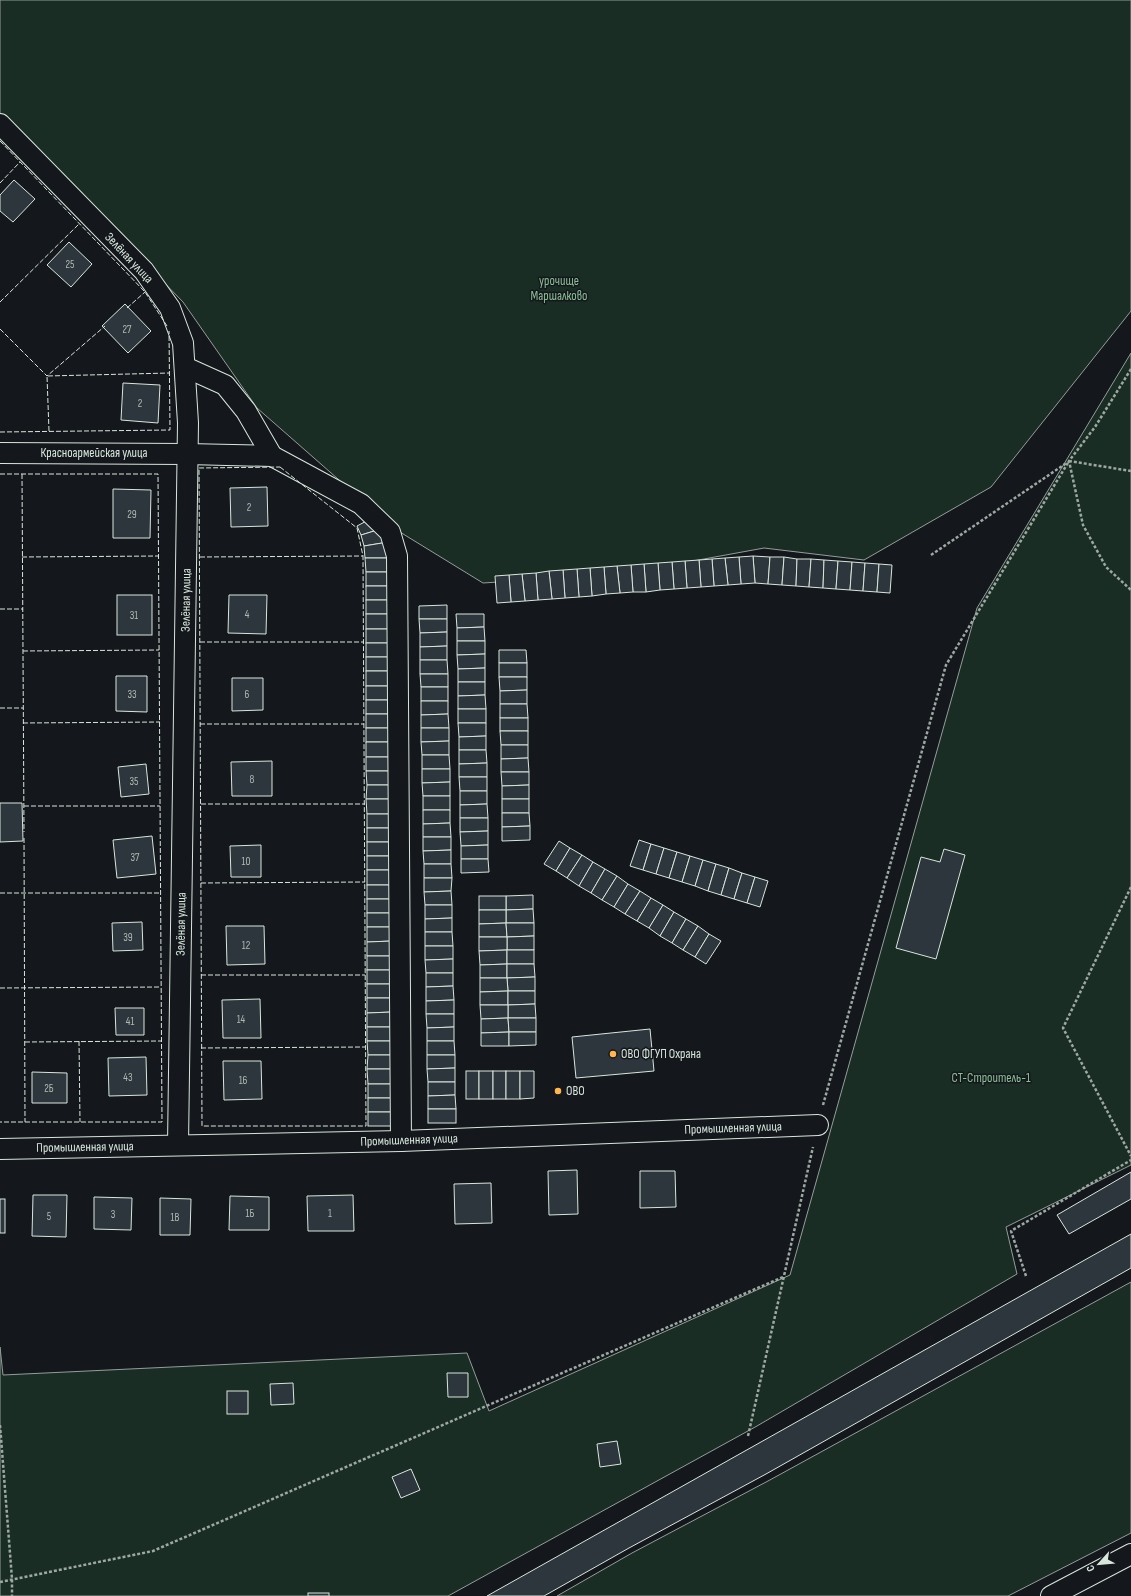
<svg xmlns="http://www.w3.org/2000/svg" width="1131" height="1596" font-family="'Sofia Sans Condensed',sans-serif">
  <rect width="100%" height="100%" fill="#14181c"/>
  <!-- green -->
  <g fill="#1a2d24" stroke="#939e99">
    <path d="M0,0H1131V311L991,487L864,560L764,548L622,574L483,583L395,529L257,408L183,302L0,114Z"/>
    <path d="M1131,353V1165L1006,1227L1017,1274L757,1426L448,1596H0V1347L3,1375L467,1353L489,1411L790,1275L977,608Z"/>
    <path d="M1131,1282V1533L1008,1596H557L632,1553L768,1481Z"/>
  </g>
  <!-- building -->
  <g fill="#2c363c" stroke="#d8e6dc">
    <path d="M14,180L35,199L13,222L0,211V195Z"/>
    <path d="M69,242L92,264L71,287L47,265Z"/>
    <path d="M125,304L151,331L128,353L102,326Z"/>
    <path d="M123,383L160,385L158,423L121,420Z"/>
    <path d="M267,487L268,526L231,527L230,488Z"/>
    <path d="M113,489L151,490L150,538H113Z"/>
    <path d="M374,517L384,528L361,535L357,526Z"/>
    <path d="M384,528L388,542L364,546L361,535Z"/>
    <path d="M388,542L391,558H365L364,546Z"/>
    <path d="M753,556L770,557L768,584L755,583Z"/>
    <path d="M753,556L755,583L741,584L739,557Z"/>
    <path d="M739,557L741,584L728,585L725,558Z"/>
    <path d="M770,557H784L782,585L768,584Z"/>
    <path d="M784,557L797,559L796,586L782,585Z"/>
    <path d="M365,558H391V572H366Z"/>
    <path d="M725,558L728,585L714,586L712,559Z"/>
    <path d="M712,559L714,586L701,587L699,560Z"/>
    <path d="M797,559H811L809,587L796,586Z"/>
    <path d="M811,559L824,560L823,588L809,587Z"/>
    <path d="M699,560L701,587L687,588L685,561Z"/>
    <path d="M824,560L838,561L836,589L823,588Z"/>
    <path d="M685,561L687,588L674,589L672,562Z"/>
    <path d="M838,561L852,562L850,590L836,589Z"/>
    <path d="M672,562L674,589L660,590L658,563Z"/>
    <path d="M852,562L865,563L863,591L850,590Z"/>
    <path d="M658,563L660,590L646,592L644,564Z"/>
    <path d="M865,563L879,564L877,592L863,591Z"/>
    <path d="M644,564L646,592H633L631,565Z"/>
    <path d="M879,564L892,565L890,593L877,592Z"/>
    <path d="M631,565L633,592L620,593L617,566Z"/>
    <path d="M617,566L620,593L606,594L604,567Z"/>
    <path d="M604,567L606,594L592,596L590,568Z"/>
    <path d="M590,568L592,596L579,597L577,569Z"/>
    <path d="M577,569L579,597L565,598L563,570Z"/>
    <path d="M563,570L565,598L552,599L549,571Z"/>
    <path d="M549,571L552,599L538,600L536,573Z"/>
    <rect x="366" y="572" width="25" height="14"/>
    <path d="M536,573L538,600L525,601L522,574Z"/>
    <path d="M522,574L525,601L511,602L509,575Z"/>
    <path d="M509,575L511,602L497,603L495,576Z"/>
    <rect x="366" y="586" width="25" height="14"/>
    <rect x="117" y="595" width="35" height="40"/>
    <path d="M229,595H267L266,634L228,633Z"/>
    <rect x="366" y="600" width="25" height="14"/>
    <path d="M447,605V619H419V606Z"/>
    <rect x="366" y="614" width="25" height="15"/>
    <path d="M456,614H484V627L457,628Z"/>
    <path d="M419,619H447V632L420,633Z"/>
    <path d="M484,627L485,641H457V628Z"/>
    <rect x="366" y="629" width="25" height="14"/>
    <path d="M447,632V646L420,647V633Z"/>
    <path d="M457,641H485V654L457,655Z"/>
    <rect x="366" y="643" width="25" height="14"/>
    <path d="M447,646V660H420V647Z"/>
    <path d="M499,650H526L527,663H499Z"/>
    <path d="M485,654V668L458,669L457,655Z"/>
    <rect x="366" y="657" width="25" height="14"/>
    <path d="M420,660H447L448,674H420Z"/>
    <rect x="499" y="663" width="28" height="14"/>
    <path d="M485,668V682H458V669Z"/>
    <rect x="366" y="671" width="25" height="15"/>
    <path d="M420,674H448V687H421Z"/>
    <path d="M116,676H147V712L116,711Z"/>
    <path d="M499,677H527V690L500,691Z"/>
    <path d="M232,678H263V710L232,711Z"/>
    <path d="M458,682H485V695L458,696Z"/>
    <rect x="366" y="686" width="25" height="14"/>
    <rect x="421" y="687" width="27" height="14"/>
    <path d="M527,690V704H500V691Z"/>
    <path d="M485,695L486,709H458V696Z"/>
    <rect x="366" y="700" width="25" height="14"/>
    <path d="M421,701H448V714L421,715Z"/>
    <path d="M500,704H527L528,718H500Z"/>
    <rect x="458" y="709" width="28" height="14"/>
    <rect x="366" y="714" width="25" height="14"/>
    <path d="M448,714L449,728H421V715Z"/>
    <rect x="500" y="718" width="28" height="13"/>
    <path d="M458,723H486V736L459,737Z"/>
    <rect x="366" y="728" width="25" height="14"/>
    <path d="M421,728H449V741L421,742Z"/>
    <path d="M500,731H528V745H501Z"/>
    <path d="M486,736V750H459V737Z"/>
    <path d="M449,741V755H422L421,742Z"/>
    <path d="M366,742H391L392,757H366Z"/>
    <path d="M501,745H528V758L501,759Z"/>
    <path d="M459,750H486L487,763L459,764Z"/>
    <path d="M422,755H449L450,769H422Z"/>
    <path d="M366,757H392L391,771H366Z"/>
    <path d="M528,758L529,772H501V759Z"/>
    <path d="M272,761V796H232L231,762Z"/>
    <path d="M487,763V777H459V764Z"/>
    <path d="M146,764L149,794L121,797L118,767Z"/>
    <path d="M422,769H450V782L422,783Z"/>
    <path d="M366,771H391L392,785H367Z"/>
    <path d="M501,772H529V785L502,786Z"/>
    <path d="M459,777H487V791H460Z"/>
    <path d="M450,782V796H423L422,783Z"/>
    <path d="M367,785H392V799H366Z"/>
    <path d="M529,785V799H502V786Z"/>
    <path d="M460,791H487V804L460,805Z"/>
    <rect x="423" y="796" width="27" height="14"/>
    <path d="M366,799H392V814H367Z"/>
    <rect x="502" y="799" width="27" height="14"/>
    <path d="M0,803H22L23,841L0,842Z"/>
    <path d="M487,804L488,818H460V805Z"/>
    <path d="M423,810H450V823L423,824Z"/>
    <path d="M502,813H529L530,826L502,827Z"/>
    <rect x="367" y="814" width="25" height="14"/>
    <path d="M460,818H488V831L460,832Z"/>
    <path d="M450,823L451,837H423V824Z"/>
    <path d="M530,826V840L502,841V827Z"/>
    <rect x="367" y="828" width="25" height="14"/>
    <path d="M488,831V845L461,846L460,832Z"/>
    <path d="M152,836L156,874L117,878L113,840Z"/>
    <path d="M423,837H451V850L423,851Z"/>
    <path d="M639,840L651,844L643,870L630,866Z"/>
    <path d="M559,841L570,848L556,871L544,864Z"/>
    <rect x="367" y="842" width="25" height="14"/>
    <path d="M651,844L664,848L656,874L643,870Z"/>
    <path d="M261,845V877H231L230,846Z"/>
    <path d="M488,845V859H461V846Z"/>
    <path d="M570,848L582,855L567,878L556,871Z"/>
    <path d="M664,848L677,852L669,878L656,874Z"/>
    <path d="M944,849L965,855L936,959L896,948L921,857L940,862Z"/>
    <path d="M451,850V864H424L423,851Z"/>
    <path d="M677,852L690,856L682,882L669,878Z"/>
    <path d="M582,855L593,862L579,886L567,878Z"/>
    <rect x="367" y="856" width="25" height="14"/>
    <path d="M690,856L703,860L695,886L682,882Z"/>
    <path d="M461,859H488L489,872L461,873Z"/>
    <path d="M703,860L716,864L708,891L695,886Z"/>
    <path d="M593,862L605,869L591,893L579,886Z"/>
    <path d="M424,864H451L452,878H424Z"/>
    <path d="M716,864L729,868L721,895L708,891Z"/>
    <path d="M729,868L742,873L734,899L721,895Z"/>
    <path d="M605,869L617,876L602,900L591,893Z"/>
    <rect x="367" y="870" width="25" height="15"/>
    <path d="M742,873L755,877L747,903L734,899Z"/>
    <path d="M617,876L628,884L614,907L602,900Z"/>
    <path d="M755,877L768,881L760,907L747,903Z"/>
    <path d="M424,878H452L451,891L424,892Z"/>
    <path d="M628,884L640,891L625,914L614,907Z"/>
    <rect x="367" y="885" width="25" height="14"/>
    <path d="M451,891L452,905H425L424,892Z"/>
    <path d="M640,891L651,898L637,921L625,914Z"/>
    <path d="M533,895V909L506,910V896Z"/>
    <rect x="479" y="896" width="27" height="14"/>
    <path d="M651,898L663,905L649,928L637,921Z"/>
    <rect x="367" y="899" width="25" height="14"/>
    <path d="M425,905H452V918L425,919Z"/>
    <path d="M663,905L674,912L660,936L649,928Z"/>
    <path d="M533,909L534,923H506V910Z"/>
    <path d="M479,910H506V923L479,924Z"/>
    <path d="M674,912L686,919L672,943L660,936Z"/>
    <rect x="367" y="913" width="25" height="14"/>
    <path d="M452,918V932H425V919Z"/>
    <path d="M686,919L698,926L683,950L672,943Z"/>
    <path d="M142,922L143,950L113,951L112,923Z"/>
    <path d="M506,923L507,937H479V924Z"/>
    <path d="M506,923H534V936L507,937Z"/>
    <path d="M226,926H264L265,964L227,965Z"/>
    <path d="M698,926L709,934L695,957L683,950Z"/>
    <path d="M367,927H392V941L367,942Z"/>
    <path d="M425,932H452L453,946H425Z"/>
    <path d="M709,934L721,941L706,964L695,957Z"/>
    <path d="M534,936V950H507V937Z"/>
    <path d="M479,937H507V950L479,951Z"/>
    <path d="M392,941V956H367V942Z"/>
    <path d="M425,946H453V959L425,960Z"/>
    <path d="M507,950V964L480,965L479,951Z"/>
    <rect x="507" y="950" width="27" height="14"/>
    <rect x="367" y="956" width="25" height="14"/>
    <path d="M453,959V973H426L425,960Z"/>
    <path d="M507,964V978H480V965Z"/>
    <path d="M507,964H534L535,977L507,978Z"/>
    <rect x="367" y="970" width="25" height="14"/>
    <path d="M426,973H453V986L426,987Z"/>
    <path d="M535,977V991H508L507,978Z"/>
    <path d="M480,978H507L508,991L480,992Z"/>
    <rect x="367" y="984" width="25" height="14"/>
    <path d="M453,986L454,1000L426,1001V987Z"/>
    <path d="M508,991V1005H480V992Z"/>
    <path d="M508,991H535V1004L508,1005Z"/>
    <path d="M367,998H392V1012L367,1013Z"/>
    <path d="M260,999L261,1038H223L222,1000Z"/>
    <path d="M454,1000V1014H426V1001Z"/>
    <path d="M535,1004L536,1018H508V1005Z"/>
    <path d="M480,1005H508V1018L481,1019Z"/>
    <path d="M115,1008H144V1035H116Z"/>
    <path d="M392,1012L393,1027H367V1013Z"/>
    <path d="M426,1014H454V1027L427,1028Z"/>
    <path d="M508,1018L509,1032L481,1033V1019Z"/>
    <path d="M508,1018H536V1032H509Z"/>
    <path d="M367,1027H393L392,1041H367Z"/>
    <path d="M454,1027V1041H427V1028Z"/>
    <path d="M650,1029L654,1071L576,1078L572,1037Z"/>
    <path d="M509,1032V1046H481V1033Z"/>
    <path d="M509,1032H536V1045L509,1046Z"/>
    <path d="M367,1041H392L393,1055H368Z"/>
    <path d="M427,1041H454L455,1055H427Z"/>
    <path d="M368,1055H393V1069H367Z"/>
    <path d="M427,1055H455V1068L427,1069Z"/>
    <path d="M146,1057L147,1095L109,1096L108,1058Z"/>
    <path d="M223,1061H261L262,1099L224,1100Z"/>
    <path d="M455,1068V1082H428L427,1069Z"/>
    <path d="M367,1069H393V1084H368Z"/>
    <rect x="466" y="1071" width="13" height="28"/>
    <rect x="479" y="1071" width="14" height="28"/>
    <rect x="493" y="1071" width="13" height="28"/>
    <rect x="506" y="1071" width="14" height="28"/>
    <path d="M520,1071H534V1098L520,1099Z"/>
    <path d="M32,1072L67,1073V1103H32Z"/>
    <path d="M428,1082H455V1095L428,1096Z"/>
    <rect x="368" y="1084" width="25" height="14"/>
    <path d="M455,1095L456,1109H428V1096Z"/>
    <rect x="368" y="1098" width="25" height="14"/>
    <rect x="428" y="1109" width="28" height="14"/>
    <rect x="368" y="1112" width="25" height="14"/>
    <path d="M577,1170L578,1214L549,1215L548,1171Z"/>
    <path d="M640,1171H675L676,1207L640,1208Z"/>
    <path d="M1131,1172V1199L1069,1234L1057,1215Z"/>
    <path d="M491,1183L492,1223L455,1224L454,1184Z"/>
    <path d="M33,1195H67L66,1237L32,1236Z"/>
    <path d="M353,1195L354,1231H308L307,1196Z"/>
    <path d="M230,1196L269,1197V1230H229Z"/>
    <path d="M94,1197L132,1198L131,1230L94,1229Z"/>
    <path d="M160,1198L191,1199L190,1235H160Z"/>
    <rect x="0" y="1199" width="5" height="34"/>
    <path d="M1131,1234V1268L766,1474L629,1548L544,1596H487Z"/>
    <path d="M447,1373H468V1397H448Z"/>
    <path d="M293,1383L294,1404L271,1405L270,1384Z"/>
    <rect x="227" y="1391" width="21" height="23"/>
    <path d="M617,1441L621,1464L600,1467L597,1444Z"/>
    <path d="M411,1469L420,1490L401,1498L392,1477Z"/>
    <rect x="308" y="1593" width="21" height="3"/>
  </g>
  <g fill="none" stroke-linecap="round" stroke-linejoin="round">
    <!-- minor casing -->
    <g stroke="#d8e6dc" stroke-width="22">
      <g id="minor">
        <path d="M0,124L144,271L170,308L183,343L188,423L178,1145"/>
        <path d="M185,367L225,385L246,411L272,456"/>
        <path d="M0,453L187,454L272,456L361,504L390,532L397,556L401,1141"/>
        <path d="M0,1149L401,1141L818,1125"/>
        <path d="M1051,1596L1131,1554"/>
      </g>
    </g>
    <!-- path -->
    <g stroke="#9da8a2" stroke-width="2.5" stroke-dasharray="3 2" stroke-linecap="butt">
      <path d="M1131,369L1095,427L1069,461L1083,525L1106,567L1131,590"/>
      <path d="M931,555L1068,462"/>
      <path d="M1131,887L1063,1028L1131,1156"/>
      <path d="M823,1105L946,665L1069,461L1131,471"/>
      <path d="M1026,1276L1011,1231L1131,1160"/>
      <path d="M0,1425L12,1579V1596"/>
      <path d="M748,1436L813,1147"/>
      <path d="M0,1582L153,1551L783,1277"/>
    </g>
    <!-- minor -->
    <use href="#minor" stroke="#14181c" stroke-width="20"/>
    <!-- fence -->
    <g stroke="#d8e6dc" stroke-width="1" stroke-dasharray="5 2" stroke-linecap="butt">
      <path d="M0,141L145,292L167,326"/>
      <path d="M0,183L20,162"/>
      <path d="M0,302L79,224"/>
      <path d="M127,308L145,292"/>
      <path d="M0,329L47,376L105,326"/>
      <path d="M49,431L47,376L170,373"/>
      <path d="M0,432L170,430L169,331"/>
      <path d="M280,467L357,528L363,556L366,1126H202L199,468Z"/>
      <path d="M0,474H158L162,1122H0"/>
      <path d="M22,474L24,832"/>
      <path d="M22,557L159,556"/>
      <path d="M200,557L363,556"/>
      <path d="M0,609H23"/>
      <path d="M200,642H364"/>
      <path d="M23,651L159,650"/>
      <path d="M0,708H23"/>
      <path d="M23,723L160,722"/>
      <path d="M200,724H364"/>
      <path d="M201,804H365"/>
      <path d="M24,806H160"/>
      <path d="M24,838L25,1122"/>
      <path d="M201,883L365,882"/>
      <path d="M0,893H161"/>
      <path d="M201,975H365"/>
      <path d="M0,988L161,987"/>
      <path d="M79,1041L80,1122"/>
      <path d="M25,1042L161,1041"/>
      <path d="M201,1048L365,1047"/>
    </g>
  </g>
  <!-- markers -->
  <g fill="#ffb74d" stroke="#14181c" stroke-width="1.5">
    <circle cx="613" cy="1054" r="4"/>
    <circle cx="558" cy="1091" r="4"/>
  </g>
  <g text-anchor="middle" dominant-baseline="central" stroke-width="3" stroke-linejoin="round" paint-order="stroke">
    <!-- number labels -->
    <g font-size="11" fill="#adbab4">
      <text x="70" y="264">25</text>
      <text x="127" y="329">27</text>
      <text x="140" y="403">2</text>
      <text x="249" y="507">2</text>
      <text x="132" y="514">29</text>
      <text x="247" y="614">4</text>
      <text x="134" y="615">31</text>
      <text x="132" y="694">33</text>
      <text x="247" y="694">6</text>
      <text x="252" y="779">8</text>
      <text x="134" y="781">35</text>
      <text x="135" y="857">37</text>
      <text x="246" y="861">10</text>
      <text x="128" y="937">39</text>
      <text x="246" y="945">12</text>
      <text x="241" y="1019">14</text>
      <text x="130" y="1021">41</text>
      <text x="128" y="1077">43</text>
      <text x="243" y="1080">16</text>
      <text x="49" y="1088">2Б</text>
      <text x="250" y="1213">1Б</text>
      <text x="330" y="1213">1</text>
      <text x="113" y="1214">3</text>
      <text x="49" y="1216">5</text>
      <text x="175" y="1217">1В</text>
    </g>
    <!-- street labels -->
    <g font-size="13" fill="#d8e6dc" stroke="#14181c">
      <text transform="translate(129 258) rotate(47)">Зелёная улица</text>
      <text x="94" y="453">Красноармейская улица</text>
      <text transform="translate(186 600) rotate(-89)">Зелёная улица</text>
      <text transform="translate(181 924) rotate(-89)">Зелёная улица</text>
      <text transform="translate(733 1128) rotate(-2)">Промышленная улица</text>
      <text transform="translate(409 1140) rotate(-2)">Промышленная улица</text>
      <text transform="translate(85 1147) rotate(-1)">Промышленная улица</text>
    </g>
    <!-- park labels -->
    <g font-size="13" fill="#8ac095" stroke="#14181c">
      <text x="559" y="281">урочище<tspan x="559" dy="15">Маршалково</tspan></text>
      <text x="991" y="1078">СТ-Строитель-1</text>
    </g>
    <!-- poi labels -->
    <g font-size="13" fill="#d8e6dc" stroke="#14181c" text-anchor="start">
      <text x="621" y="1054">ОВО ФГУП Охрана</text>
      <text x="566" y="1091">ОВО</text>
    </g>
  </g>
  <!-- north arrow -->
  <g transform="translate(1099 1564) rotate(243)" stroke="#14181c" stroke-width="3" paint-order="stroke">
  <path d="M0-3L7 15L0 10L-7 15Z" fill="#d8e6dc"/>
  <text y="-6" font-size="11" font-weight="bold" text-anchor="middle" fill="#d8e6dc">С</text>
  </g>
</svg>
